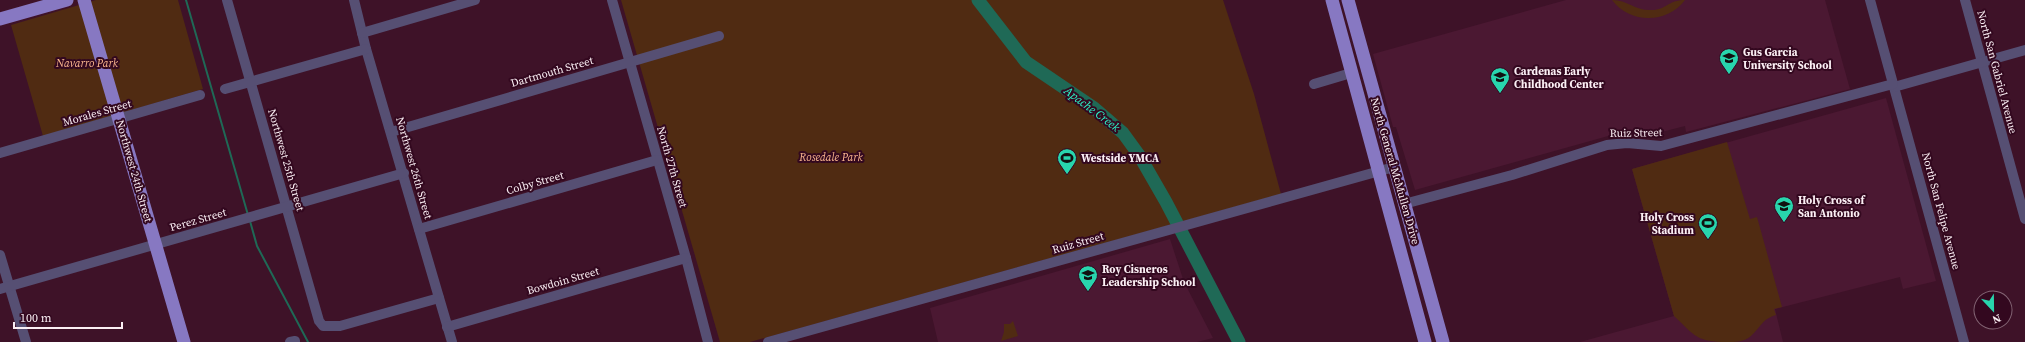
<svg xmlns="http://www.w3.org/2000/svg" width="2025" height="342" font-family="'Source Serif 4',serif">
  <rect width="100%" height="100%" fill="#3e1228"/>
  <!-- built -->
  <g fill="#4b1832">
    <path d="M1566,0H1825L1850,89L1686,132L1685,126L1642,137L1627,135L1626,131L1415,190L1396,127H1393L1373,54Z"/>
    <path d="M1886,98L1936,281L1903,289L1900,277L1775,309L1783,342H1580L1674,316L1632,169Z"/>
    <path d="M1170,239L1184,282L1213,338L1197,342H938L930,308Z"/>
  </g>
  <!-- green -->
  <g fill="#502b12">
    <path d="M96,0H178L203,89L43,136L11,25Z"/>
    <path d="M621,0H1223L1254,94L1281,194L750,342H720Z"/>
    <path d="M1612,0C1628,0 1635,11 1652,10C1666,10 1668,0 1685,0C1667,24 1630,24 1612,0Z"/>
    <path d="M1727,142L1750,219L1757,217L1782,307L1774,309L1776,315C1762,319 1761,327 1751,336C1744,342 1736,342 1727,342C1697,342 1695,336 1674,316L1632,169Z"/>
    <path d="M1013,321L1018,336L1001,341L1004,332V324H1010Z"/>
  </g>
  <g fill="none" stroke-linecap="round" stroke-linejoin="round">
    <!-- stream -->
    <g stroke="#1f6956" stroke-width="2">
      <path d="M186,0L248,215"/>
      <path d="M250,221L257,246L308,342"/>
    </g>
    <!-- river -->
    <path stroke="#1f6956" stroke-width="13" d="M978,0L1026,62L1094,108L1123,133L1139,155L1166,202L1239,342"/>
    <!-- minor -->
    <g stroke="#564f73" stroke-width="10">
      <path d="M227,0L319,321L323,326H340L439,298"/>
      <path d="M354,0L366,49L452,342"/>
      <path d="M612,0L686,258L708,342"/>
      <path d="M1870,0L1964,342"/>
      <path d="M1965,0L2025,219"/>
      <path d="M362,33L475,0"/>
      <path d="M1314,84L1351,73"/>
      <path d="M1894,87L2025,50"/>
      <path d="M225,89L366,49"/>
      <path d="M391,132L719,36"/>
      <path d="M0,153L200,95"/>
      <path d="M1404,204L1512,175L1607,145L1627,143L1661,146L1893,84"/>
      <path d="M419,229L657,160"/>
      <path d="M0,255L26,342"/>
      <path d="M0,289L404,173"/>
      <path d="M447,327L686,258"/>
      <path d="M290,342L295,341"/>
      <path d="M768,342L1394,167"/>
    </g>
    <!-- major -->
    <g stroke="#8778c2" stroke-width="13">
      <path d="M84,0L184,342"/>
      <path d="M1332,0L1425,342"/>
      <path d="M1348,0L1443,342"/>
      <path d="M0,19L67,0"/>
    </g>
  </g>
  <!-- icons -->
  <defs>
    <g id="school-pin" transform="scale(1)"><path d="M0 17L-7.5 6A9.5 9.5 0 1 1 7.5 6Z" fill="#28d5ad" stroke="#33081f"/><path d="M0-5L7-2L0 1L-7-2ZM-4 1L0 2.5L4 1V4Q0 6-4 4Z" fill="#111"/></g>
    <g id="stadium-pin" transform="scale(1)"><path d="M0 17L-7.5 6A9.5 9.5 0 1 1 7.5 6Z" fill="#28d5ad" stroke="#33081f"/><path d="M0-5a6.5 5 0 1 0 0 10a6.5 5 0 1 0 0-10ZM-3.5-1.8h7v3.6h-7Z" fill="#111"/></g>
  </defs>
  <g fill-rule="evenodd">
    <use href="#school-pin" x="1729" y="58"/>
    <use href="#school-pin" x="1500" y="77"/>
    <use href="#stadium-pin" x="1067" y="158"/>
    <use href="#school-pin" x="1784" y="206"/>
    <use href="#stadium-pin" x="1708" y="223"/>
    <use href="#school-pin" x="1088" y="275"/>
  </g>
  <g text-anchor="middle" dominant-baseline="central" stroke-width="4" stroke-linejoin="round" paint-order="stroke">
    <!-- poi labels -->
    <g font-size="11" font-weight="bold" fill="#fbeff4" stroke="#33081f" text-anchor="start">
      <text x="1743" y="52">Gus Garcia<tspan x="1743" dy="13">University School</tspan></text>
      <text x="1514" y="71">Cardenas Early<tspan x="1514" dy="13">Childhood Center</tspan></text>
      <text x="1081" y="158">Westside YMCA</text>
      <text x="1798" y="200">Holy Cross of<tspan x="1798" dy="13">San Antonio</tspan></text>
      <text x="1694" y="217" text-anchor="end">Holy Cross<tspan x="1694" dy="13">Stadium</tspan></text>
      <text x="1102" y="269">Roy Cisneros<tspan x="1102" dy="13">Leadership School</tspan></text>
    </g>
    <!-- park labels -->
    <g font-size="11" font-style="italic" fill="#fcb88f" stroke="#33081f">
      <text x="87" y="63">Navarro Park</text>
      <text x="831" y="157">Rosedale Park</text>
    </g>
    <!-- street labels -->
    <g font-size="11" fill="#fbeff4" stroke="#33081f">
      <text transform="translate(552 72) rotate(-16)">Dartmouth Street</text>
      <text transform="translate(1997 72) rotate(75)">North San Gabriel Avenue</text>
      <text transform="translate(97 113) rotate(-16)">Morales Street</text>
      <text transform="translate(1636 133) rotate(-1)">Ruiz Street</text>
      <text transform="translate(286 160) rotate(74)">Northwest 25th Street</text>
      <text transform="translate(672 167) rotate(74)">North 27th Street</text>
      <text transform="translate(414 168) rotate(74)">Northwest 26th Street</text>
      <text transform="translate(134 171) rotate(74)">Northwest 24th Street</text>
      <text transform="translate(1395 171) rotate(74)">North General McMullen Drive</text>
      <text transform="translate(535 183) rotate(-16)">Colby Street</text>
      <text transform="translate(1941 211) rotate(75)">North San Felipe Avenue</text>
      <text transform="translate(198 220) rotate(-16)">Perez Street</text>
      <text transform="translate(1078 243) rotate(-16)">Ruiz Street</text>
      <text transform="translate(563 281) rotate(-16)">Bowdoin Street</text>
    </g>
    <!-- water labels -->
    <g font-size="12" font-style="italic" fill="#2df4c7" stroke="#33081f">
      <text transform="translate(1092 109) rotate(37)">Apache Creek</text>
    </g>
  </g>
  <!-- north arrow -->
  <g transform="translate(1993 310) rotate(158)"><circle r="19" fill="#33081f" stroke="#836474"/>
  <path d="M0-3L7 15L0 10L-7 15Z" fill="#28d5ad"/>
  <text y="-6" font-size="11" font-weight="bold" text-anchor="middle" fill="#fbeff4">N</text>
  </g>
  <!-- scale -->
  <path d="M14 322v6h108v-6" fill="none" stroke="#fbeff4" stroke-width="2"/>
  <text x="20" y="322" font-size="12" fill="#fbeff4" stroke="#33081f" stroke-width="3" paint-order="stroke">100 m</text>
</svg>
